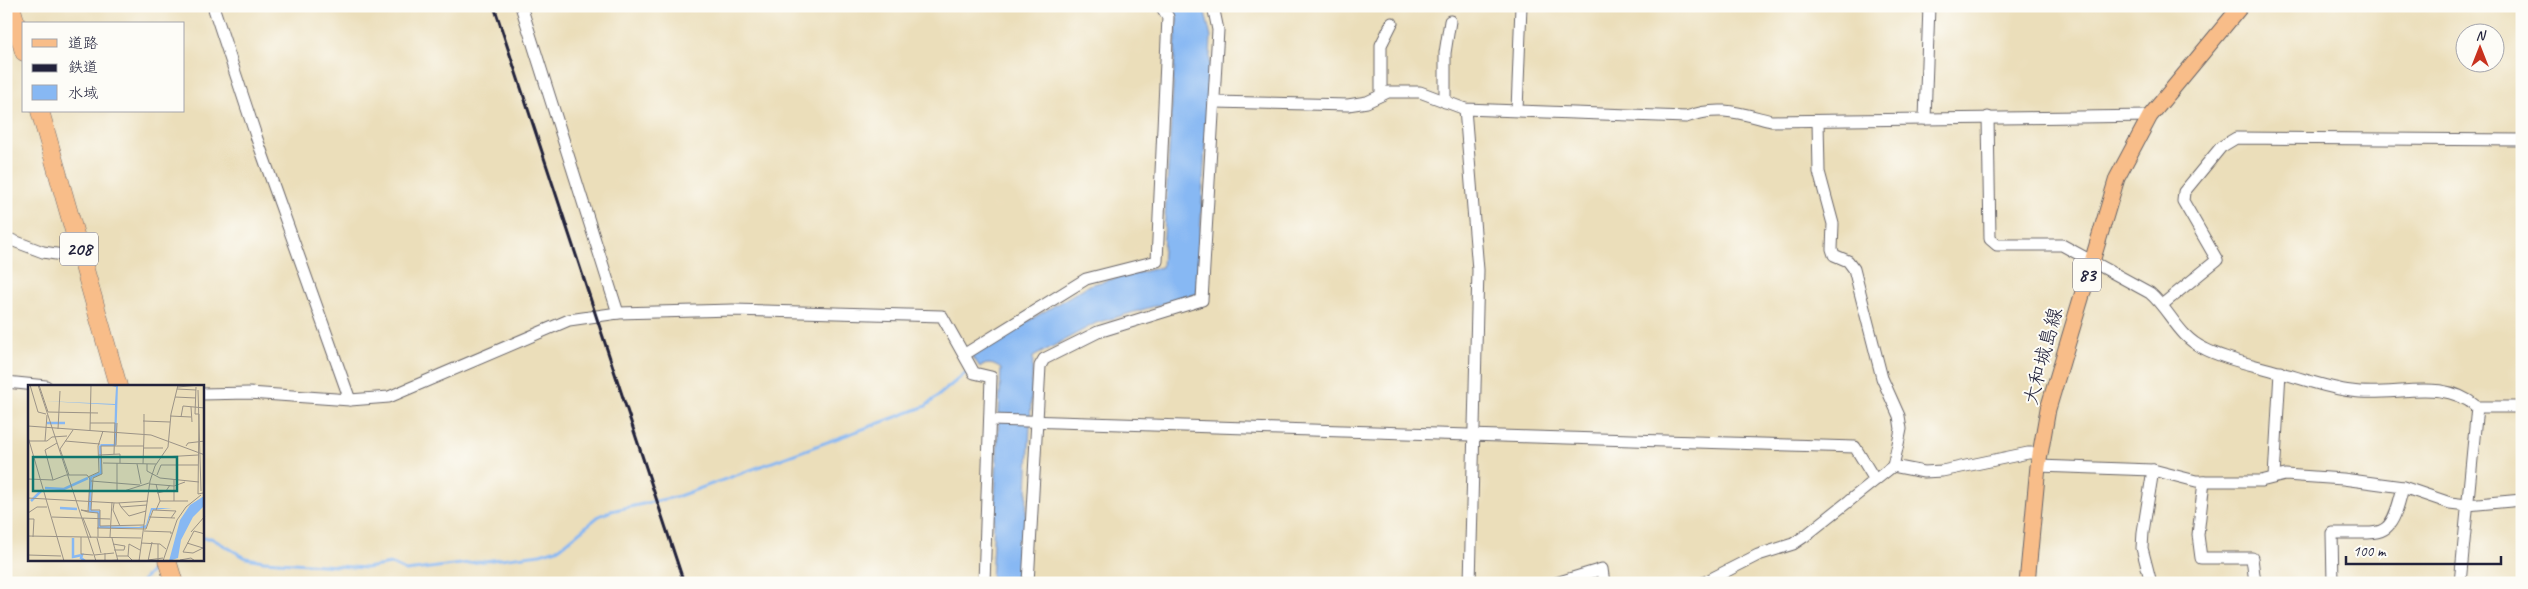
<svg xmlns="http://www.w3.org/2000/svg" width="2528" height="589" font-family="Caveat,'Klee One',sans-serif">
  <rect width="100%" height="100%" fill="#fdfcf7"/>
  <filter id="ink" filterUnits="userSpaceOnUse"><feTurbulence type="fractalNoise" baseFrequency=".02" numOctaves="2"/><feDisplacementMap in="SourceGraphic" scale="10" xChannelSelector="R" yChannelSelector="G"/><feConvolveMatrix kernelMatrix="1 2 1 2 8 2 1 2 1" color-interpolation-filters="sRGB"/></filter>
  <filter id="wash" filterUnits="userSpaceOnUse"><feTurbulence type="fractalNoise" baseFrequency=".0096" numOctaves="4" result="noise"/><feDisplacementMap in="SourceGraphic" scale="20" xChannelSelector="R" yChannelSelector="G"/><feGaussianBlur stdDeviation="1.12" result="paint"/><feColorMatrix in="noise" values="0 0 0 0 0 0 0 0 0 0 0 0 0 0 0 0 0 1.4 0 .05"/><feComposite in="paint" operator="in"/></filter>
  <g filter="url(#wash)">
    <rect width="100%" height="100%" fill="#ebdeba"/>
    <!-- water -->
    <path fill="#87b8f3" stroke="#546d97" d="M1172,6H1201L1205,12L1211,37L1197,294L1096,323L1033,357L1023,583H991L1001,369C994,364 988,362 980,367L971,355L1089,285L1162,267L1177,19Z"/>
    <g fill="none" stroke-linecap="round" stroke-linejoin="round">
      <!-- stream -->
      <g stroke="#87b8f3" stroke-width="3">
        <path d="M202,538H211L246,558L264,561L366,568L391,564L406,571L540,554L560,548L599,516L611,511L679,496L926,406L969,370"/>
        <path d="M140,583L161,561"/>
      </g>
    </g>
  </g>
  <g filter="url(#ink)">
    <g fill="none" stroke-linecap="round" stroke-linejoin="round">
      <!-- minor casing -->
      <g stroke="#686467" stroke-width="13">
        <g id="minor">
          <path d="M213,6L257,139L350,400"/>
          <path d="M521,6L618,313"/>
          <path d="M1381,95V45L1392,23"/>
          <path d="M1215,102L1348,105L1367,102L1388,92H1420L1465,109L1686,117C1719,105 1739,113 1771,121L2150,116"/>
          <path d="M1445,102V53L1450,21"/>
          <path d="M1465,109L1478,270L1470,583"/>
          <path d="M1517,110L1521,6"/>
          <path d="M1988,117L1990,239L1997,245H2062L2150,293C2170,310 2178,337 2205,349C2229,361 2256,365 2281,373C2304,379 2328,388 2351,391C2393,398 2442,376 2477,407H2522"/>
          <path d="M1925,119L1929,6"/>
          <path d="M6,238L43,252L82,258"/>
          <path d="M2163,304L2217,260L2183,201L2184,192L2221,147L2236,138L2522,140"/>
          <path d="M965,354L1086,279L1157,261L1168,17L1161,6"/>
          <path d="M6,382L46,386"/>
          <path d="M202,394L249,393L350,400L389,397L569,320L618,313L733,310L942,316L974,373L991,377L984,583"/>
          <path d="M991,420L1855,447L1875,480"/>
          <path d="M1893,466L1924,472L1942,471L2028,453H2041"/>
          <path d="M2038,466L2153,470L2196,481H2261L2285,475L2343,479L2403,487L2450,503L2467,505L2522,500"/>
          <path d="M2274,477L2280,372"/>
          <path d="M2204,481L2198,535L2201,558H2252L2255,583"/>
          <path d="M1028,583L1040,366L1044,359L1098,332L1202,300L1218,30L1213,6"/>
          <path d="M1556,583L1602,569L1604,583"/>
          <path d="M1703,583L1758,555L1793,544L1805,536L1893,466L1898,444L1901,429L1899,416L1882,378L1854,269L1848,261L1834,255L1832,249L1833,224L1819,172L1818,121"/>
          <path d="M2151,583L2142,548L2143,532L2153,470"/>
          <path d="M2333,583L2332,533C2384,532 2390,542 2403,487"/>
          <path d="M2460,583L2477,407"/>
        </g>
      </g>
      <!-- major casing -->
      <g stroke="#686467" stroke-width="17">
        <path id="major" d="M2027,583L2038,466L2048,409L2117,178L2150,116L2241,6"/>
      </g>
      <!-- highway casing -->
      <g stroke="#686467" stroke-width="19">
        <g id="highway">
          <path d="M11,6L24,52"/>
          <path d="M40,111L118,386"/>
          <path d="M167,560L174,583"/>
        </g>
      </g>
      <!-- minor -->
      <use href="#minor" stroke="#fff" stroke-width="11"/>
      <!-- major -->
      <use href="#major" stroke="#f8bd89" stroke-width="15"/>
      <!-- highway -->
      <use href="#highway" stroke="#f8bd89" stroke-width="18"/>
      <!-- rail -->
      <path stroke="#22223b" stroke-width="3" d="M494,6L684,583"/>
    </g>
  </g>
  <g text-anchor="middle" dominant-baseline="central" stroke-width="4" stroke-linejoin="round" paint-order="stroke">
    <!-- shield labels -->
    <g fill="#fdfcf7" stroke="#646373" stroke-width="1">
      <rect x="60" y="232.5" width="38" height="33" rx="4"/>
      <rect x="2073" y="258.5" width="28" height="33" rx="4"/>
    </g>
    <g font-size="19" font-weight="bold" fill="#22223b">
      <text x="79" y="249">208</text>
      <text x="2087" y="275">83</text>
    </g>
    <!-- street labels -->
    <g font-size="20" fill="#22223b" stroke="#fdfcf7">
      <text transform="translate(2043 356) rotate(-75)">大和城島線</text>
    </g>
  </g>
  <!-- overview -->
  <g transform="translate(28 385)">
    <rect width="176" height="176" fill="#ebdeba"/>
    <path d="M80,0H90L88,61H73L74,89L64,93L63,125L72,126V141L111,142L118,140L123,123H144L124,125L118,143H70V128L61,127V92L72,87L71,61L73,59H86L87,20L16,16L87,19L88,2ZM176,111V121L165,132L153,155L150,173L141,176L152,135L162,120Z" fill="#87b8f3"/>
    <path fill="none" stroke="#87b8f3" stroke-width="2.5" d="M19,38H37M17,103L36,104L60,93M3,116L14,105M32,123L49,124M45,153V172L54,170L53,173L57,176"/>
    <path fill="none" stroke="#9b9387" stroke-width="1" d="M2,0L10,27L18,29M10,0L68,176M11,0L20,27M150,2L171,0M168,2L167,29H171L170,109L175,108M149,4L168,5M170,5L173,106M147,12L168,13M163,22L164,37M20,27L70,28M116,29V49M142,31L163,32M153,32L155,21L177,23M115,36L142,37M62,38H87L86,69M0,41L123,50L177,70M30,44L32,6M62,45L63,0M0,52L36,176M1,56H19L24,52L39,51M17,56L19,30M37,56L72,59M88,60L89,38M116,61H73L74,89L65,93L63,125H72V141L116,140M158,61L160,58L177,56M116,63H135M71,70L92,69V78M135,72L170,70M75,78L128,79M89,78V106H97M109,79L113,99M115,79L116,50M119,79V86L132,93L171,97M41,90L32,64L45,45M129,90L133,80H170M60,92L71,87L70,61L75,46M0,94L25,95L38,90H59L62,94L60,127L70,128V152M25,95L17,65L29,58M63,96L112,100M122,99L146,101L157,97M96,106L121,98M129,108L138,106L142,100M0,113L89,118L120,116M132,116H160M146,116V95M86,118L85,125L92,141M91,118L93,122L119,120M93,122L101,131L118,126M128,125L132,116L128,99M60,127L53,125L61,126M0,128L9,122H19M24,132L82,134M121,132L147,133M55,133L63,153M0,134H6L5,152M69,143L118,144L125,125L148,126L143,133M116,146L143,147V149M163,147L177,131M0,151L113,153M53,152V169L65,170M82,152L84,117M69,153L73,168M84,153L90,176M113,158L132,159L138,164M159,158L175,163M85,159L97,161L96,165H86M175,163L165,168L155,167L166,146L177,149M77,168V176L90,175M0,170L33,171M66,170L86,168M89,171H100L105,176M100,171L101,159L112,165M120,175L135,173M130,175V159M152,175L163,173L167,176M111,176L122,96L127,81L140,62L143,29L150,0M120,176L124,157M135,176L149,135L158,122L173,110"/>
    <path fill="#0f766e" fill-opacity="0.15" stroke="#0f766e" stroke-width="2.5" d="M5,72H149V106H5Z"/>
    <rect width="176" height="176" fill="none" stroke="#22223b" stroke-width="2.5"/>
  </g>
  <!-- margin -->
  <rect width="2528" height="589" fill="none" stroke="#fdfcf7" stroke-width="25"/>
  <!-- legend -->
  <rect x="22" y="22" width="162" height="90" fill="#fdfcf7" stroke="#a5a5ac"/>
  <rect x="32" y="39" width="25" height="8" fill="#f8bd89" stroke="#a5a5ac"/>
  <text x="68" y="48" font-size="15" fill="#22223b">道路</text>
  <rect x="32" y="64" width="25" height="8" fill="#22223b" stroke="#a5a5ac"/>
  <text x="68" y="72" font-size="15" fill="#22223b">鉄道</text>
  <rect x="32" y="85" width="25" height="15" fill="#87b8f3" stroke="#a5a5ac"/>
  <text x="68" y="98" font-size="15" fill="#22223b">水域</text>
  <!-- north arrow -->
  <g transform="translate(2480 48)"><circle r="24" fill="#fdfcf7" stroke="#a5a5ac"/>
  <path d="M0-4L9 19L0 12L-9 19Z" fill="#c8321e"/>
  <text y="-8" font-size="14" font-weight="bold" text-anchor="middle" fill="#22223b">N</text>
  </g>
  <!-- scale -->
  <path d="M2346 556v8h155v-8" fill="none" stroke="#22223b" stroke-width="2.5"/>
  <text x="2353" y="556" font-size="15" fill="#22223b" stroke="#fdfcf7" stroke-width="4" paint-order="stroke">100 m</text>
</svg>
